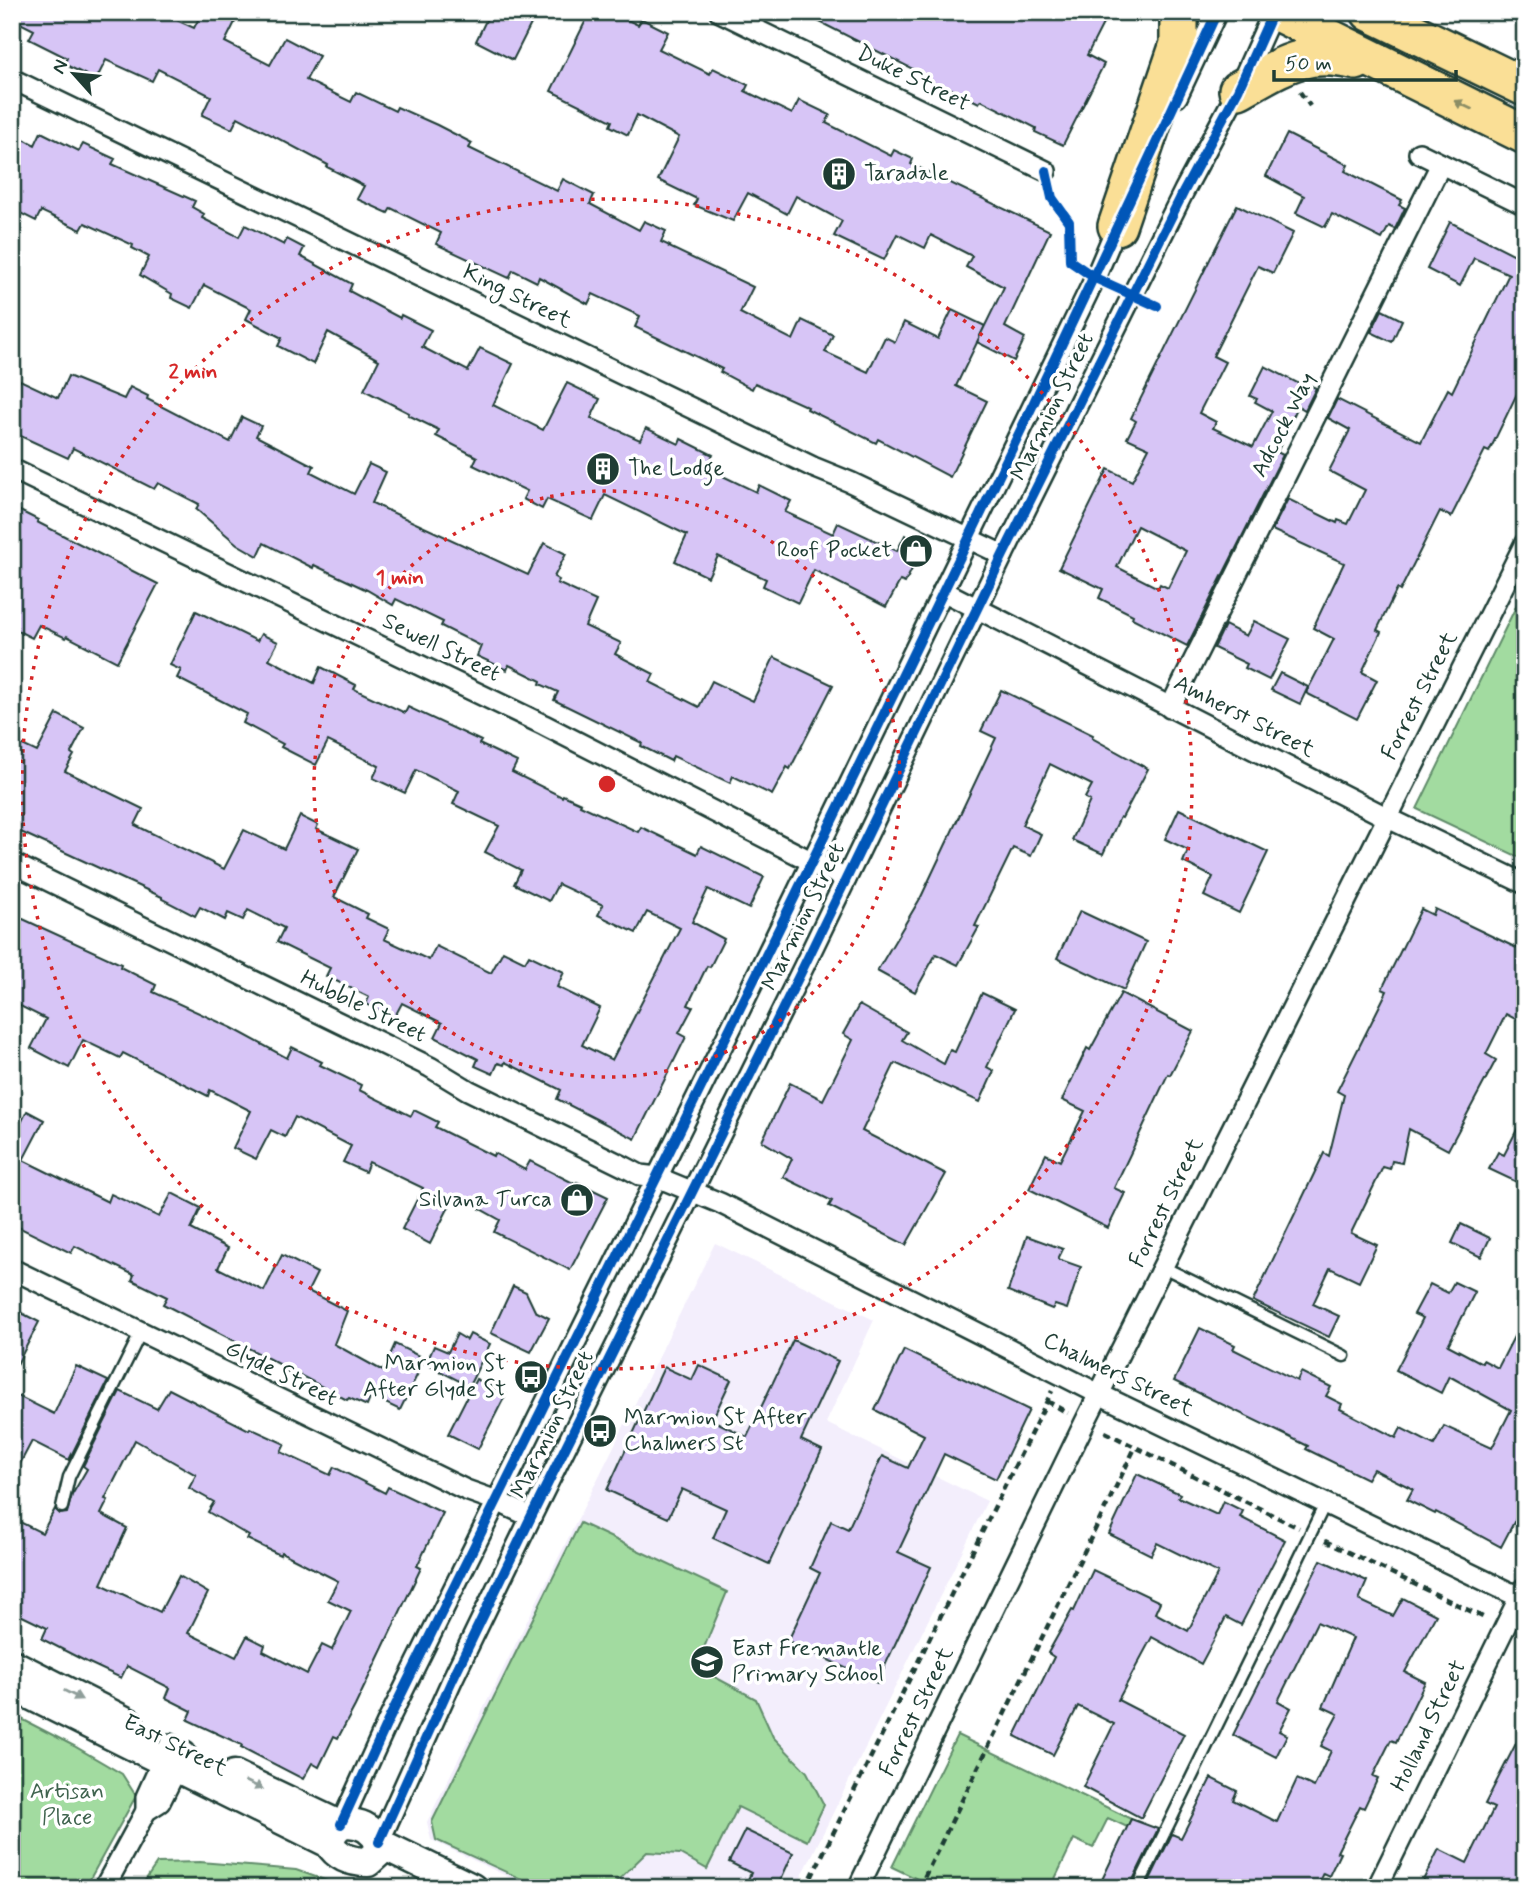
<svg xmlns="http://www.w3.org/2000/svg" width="1537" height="1900" font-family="Mynerve,sans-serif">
  <rect width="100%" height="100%" fill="#fff"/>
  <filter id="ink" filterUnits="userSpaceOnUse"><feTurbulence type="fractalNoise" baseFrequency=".0143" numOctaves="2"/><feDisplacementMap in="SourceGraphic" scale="14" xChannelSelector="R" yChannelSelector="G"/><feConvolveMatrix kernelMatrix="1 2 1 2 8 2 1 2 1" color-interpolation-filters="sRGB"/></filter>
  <g filter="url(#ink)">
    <!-- built -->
    <path fill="#f3eefc" d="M715,1243L874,1320L826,1423L987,1501L796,1888H531L431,1840L427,1822Z"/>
    <!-- green -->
    <g fill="#a2dba0" stroke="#608c6a" stroke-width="2">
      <path d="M1525,588V860L1417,809Z"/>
      <path d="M580,1523L727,1592L696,1667L756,1699L773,1737L807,1772L824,1805L807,1841L738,1807L707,1869L680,1854L647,1852L610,1888H541L436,1840L432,1822Z"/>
      <path d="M12,1714L74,1746L122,1774L136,1796L85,1888H12Z"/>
      <path d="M957,1735L1131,1819L1127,1827L1108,1818L1093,1848L1074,1839L1052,1885L1056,1888H1011L992,1879L987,1888L972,1885L970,1888H936L892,1867Z"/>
      <path d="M200,1862L296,1870L347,1888H140L157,1863Z"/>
    </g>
    <!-- building -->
    <g fill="#d7c5f6" stroke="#1f3d34" stroke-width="2" fill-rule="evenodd">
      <path d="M12,12H159L194,28L202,12H240L225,42L270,65L285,38L319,56L306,80L351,102L356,92L395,111L397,107L437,125L472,143L469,148L557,191L563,179L594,195L590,204L639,230L644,221L666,231L661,242L670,246L669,247L753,287L740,313L793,340L802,320L833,335L825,352L868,372L885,337L895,342L904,322L938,339L952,310L985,326L956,386L987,401L950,477L878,439L876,443L807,409L808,407L755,383L752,389L720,372L722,369L635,327L640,316L593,294L588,304L539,277L537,282L513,270L509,278L436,244L441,233L391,208L388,213L357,199L364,186L327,167L328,165L238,117L232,129L202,115L211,96L158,69L152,81L106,60L96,80L64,64L67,58L29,39L34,30L12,19Z"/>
      <path d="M490,12H537L513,60L476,41Z"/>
      <path d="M590,12H611L638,25L642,19L668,32L659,49L710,74L713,68L748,85L745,91L792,114L799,100L830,115L826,123L891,156L894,150L913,159L911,164L1050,231L1005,327L1025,338L1014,361L977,342L1004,287L966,267L972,256L931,235L925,248L897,234L884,260L834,236L842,221L796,196L787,214L748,193L733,221L694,205L697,199L658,180L679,137L637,115L628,135L610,126L612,121L551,91Z"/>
      <path d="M800,12H1109L1087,55L1104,64L1063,145L1035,132L1036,128L981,100L979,103L951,89L950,92L917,75L919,73L911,68Z"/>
      <path d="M41,132L79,151L83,144L115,159L112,164L195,201L192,207L204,214L202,218L239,237L245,225L284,245L287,239L304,248L300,256L352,284L349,291L400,318L401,315L431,330L422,347L468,371L480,348L513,364L493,405L543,430L567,383L600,399L591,418L640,440L646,428L679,444L681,439L713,455L706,468L756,492L759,485L791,501L785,512L833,534L838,523L897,551L905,535L920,543L921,551L905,583L900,581L886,607L814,570L798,603L763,586L766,579L718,556L708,577L675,561L687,535L605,495L593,520L547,499L542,509L523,499L527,491L473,465L477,457L436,436L439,430L408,415L409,413L364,390L379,360L328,332L313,364L278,346L282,338L246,319L251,309L204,285L192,308L171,298L172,294L140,275L149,257L132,248L133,245L85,223L81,230L41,211L36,221L12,209V133L35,145Z"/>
      <path d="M1287,134L1348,165L1345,171L1402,200L1399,205L1405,208L1395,229L1389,226L1382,239L1332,214L1325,227L1296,213L1304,196L1266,176Z"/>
      <path d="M1237,205L1293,233L1273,273L1258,266L1213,356L1225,362L1199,413L1216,422L1213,428L1253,447L1272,411L1255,402L1257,399L1250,396L1265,366L1307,388L1309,385L1316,388L1305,410L1298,406L1277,452L1283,455L1187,646L1132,618L1133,615L1099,598L1103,589L1059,568L1108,469L1132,481L1149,448L1127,438L1136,421L1131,418ZM1137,526L1186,551L1168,588L1160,584L1158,588L1117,567Z"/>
      <path d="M1450,222L1517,256L1525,241V377L1489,452L1485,450L1451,517L1440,511L1400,591L1397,589L1377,630L1381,632L1362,672L1377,680L1357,719L1306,693L1334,639L1313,628L1344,563L1272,530L1288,499L1337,523L1338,520L1348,524L1365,490L1329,471L1350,430L1328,418L1337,399L1421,442L1448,389L1452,392L1509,274L1474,258L1460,286L1427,269Z"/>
      <path d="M1382,310L1402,320L1392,342L1371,332Z"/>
      <path d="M68,376L124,399L130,387L148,396L147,399L230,442L242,417L261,426L256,436L314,466L311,472L354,494L369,464L386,472L372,503L528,575L544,543L566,554L554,577L559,580L557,583L596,601L585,626L621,643L615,654L654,674L650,682L699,707L712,681L753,701L774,657L833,685L790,769L787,767L772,795L733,776L730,783L673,756L671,761L641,746L642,743L554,700L558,692L540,684L541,681L509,665L507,670L477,656L481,646L441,626L443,622L396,599L393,605L367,590L314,565L313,568L264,543L258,556L237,544L196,509L199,504L158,483L154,489L73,448L68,458L12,432V395L20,380L58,398Z"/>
      <path d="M12,507L38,520L37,522L158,584L117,662L67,636L66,638L39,625L32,638L12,628Z"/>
      <path d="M196,611L257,641L261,634L278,642L269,659L314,683L321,667L356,685L354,689L405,713L408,707L481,741L479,744L517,762L512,772L562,797L563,795L581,803L580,805L638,832L641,827L697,854L701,846L764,877L749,909L708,889L692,922L724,939L710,967L707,966L688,1005L693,1007L679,1033L686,1037L635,1139L557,1099L561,1090L505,1062L504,1065L498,1063L493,1074L475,1066L478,1059L435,1037L442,1023L402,1003L394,1018L366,1004L369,997L326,976L330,968L277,942L284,928L248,910L243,920L228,913L225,920L200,907L195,916L162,899V897L12,828V740L37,752L57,714L84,728L71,753L74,755L65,771L143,809L135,825L224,869L244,830L284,849L300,816L318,825L316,829L358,849L334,897L368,914L366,918L389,929L384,939L429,960L436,946L491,973L503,951L525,962L529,955L564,972L557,987L600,1008L582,1045L612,1060L680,928L647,912L636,933L598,915L603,905L558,884L549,901L514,884L521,870L485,852L499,826L453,804L459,791L416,770L405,793L373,778L379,766L328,741L316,765L281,747L283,744L243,723L247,714L177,678L181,670L170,665Z"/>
      <path d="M1254,621L1290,639L1269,680L1245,668L1247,664L1214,648L1225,625L1246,636Z"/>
      <path d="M1280,673L1308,687L1300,704L1271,690Z"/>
      <path d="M1001,690L1093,735L1092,738L1148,769L1122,818L1120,817L1103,854L1072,840L1090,801L1085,798L1092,785L1050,764L1022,825L1041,834L1031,856L1013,848L975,926L979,927L958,965L936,954L915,992L877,971L921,897L996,738L981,731Z"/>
      <path d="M1179,809L1268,852L1239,913L1204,896L1213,877L1183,862L1188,850L1165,839Z"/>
      <path d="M1421,909L1433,915L1435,909L1525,952V1024L1506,1014L1486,1054L1496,1060L1448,1150L1409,1129L1402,1163L1392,1161L1390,1169L1383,1167L1351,1233L1377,1245L1359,1282L1330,1268L1313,1304L1339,1316L1329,1337L1253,1301L1324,1153L1329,1156L1344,1095L1337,1091L1387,991L1382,989Z"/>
      <path d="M1080,911L1146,942L1124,990L1057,958Z"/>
      <path d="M12,914L121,964L120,967L156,985L153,992L232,1028L287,1058L292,1047L322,1062L320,1065L361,1085L359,1090L411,1116L414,1110L438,1122L435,1127L493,1156L494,1153L525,1170L530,1161L575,1184L577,1182L608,1197L570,1270L494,1232L500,1220L455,1195L430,1244L402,1229L423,1188L369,1162L365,1172L343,1162L351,1146L295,1117L285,1137L271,1130L256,1159L233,1148L251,1111L210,1090L208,1096L123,1053L120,1058L83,1040L69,1068L31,1048L46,1019L12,1002Z"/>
      <path d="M982,993L1015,1009L987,1067L994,1071L980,1102L895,1063L862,1131L946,1174L906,1245L829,1206L832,1201L783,1177L792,1159L762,1141L790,1083L823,1100L853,1040L843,1034L859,1005L907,1032L902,1040L944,1064L950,1050L955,1052Z"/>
      <path d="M1121,993L1193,1031L1170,1075L1168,1074L1114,1188L1125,1193L1108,1228L1029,1189L1046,1154L1060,1161L1085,1111L1062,1100L1087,1048L1090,1050Z"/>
      <path d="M27,1111L44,1120L23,1160L108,1202L111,1194L159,1217L172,1193L201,1208L191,1229L228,1248L218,1268L264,1291L282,1255L317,1273L308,1291L347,1311L334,1344L383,1371L395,1344L425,1359L400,1410L371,1396L367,1406L349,1398L347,1400L300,1375L299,1377L282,1369L283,1366L163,1304L167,1297L132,1280L134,1275L75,1246L71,1253L12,1224V1126L18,1129Z"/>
      <path d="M1525,1114V1186L1489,1169L1498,1152L1504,1155Z"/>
      <path d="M1461,1224L1490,1238L1481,1257L1452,1243Z"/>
      <path d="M1027,1236L1063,1249L1058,1259L1081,1267L1067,1309L1055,1305L1052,1309L1008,1291Z"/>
      <path d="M1454,1282L1475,1292L1448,1345L1482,1363L1483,1360L1498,1368L1525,1315V1501L1501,1547L1436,1512L1435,1514L1407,1500L1413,1489L1373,1469L1367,1479L1306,1449L1308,1446L1174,1381L1200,1328L1235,1345L1233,1349L1297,1381L1301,1372L1331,1387L1326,1396L1342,1404L1340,1409L1396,1438L1401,1428L1434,1445L1444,1426L1492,1448L1511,1410L1449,1376L1441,1393L1396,1370L1423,1318L1414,1314L1430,1284L1448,1293Z"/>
      <path d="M513,1286L526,1292L535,1311L549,1318L531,1352L491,1333Z"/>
      <path d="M12,1308L39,1322L12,1374Z"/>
      <path d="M457,1334L467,1340L470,1334L490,1344L469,1386L426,1364L434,1346L448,1352Z"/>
      <path d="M793,1340L838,1361L801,1440L822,1450L769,1564L713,1538L726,1509L682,1489L668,1518L607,1490L664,1367L692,1380L699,1365L731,1380L712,1420L747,1437Z"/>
      <path d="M904,1350L1029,1410L996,1479L944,1454L898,1552L931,1567L877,1683L788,1641L820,1573L810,1568L831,1521L848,1529L882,1456L908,1468L924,1435L875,1410Z"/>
      <path d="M76,1366L108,1381L69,1460L32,1441L12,1479V1393L54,1414Z"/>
      <path d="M476,1379L506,1394L478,1449L448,1434Z"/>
      <path d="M169,1389L249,1430L250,1428L285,1444L281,1452L330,1475L334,1467L385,1493L388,1487L443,1513L417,1566L421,1568L355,1706L338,1738L334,1736L319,1767L312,1763L303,1779L241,1747L242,1745L188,1720L192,1711L166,1698L170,1688L127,1666L121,1678L87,1662L42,1639L47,1628L12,1611V1518L42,1533L55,1509L60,1514L67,1513L72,1495L87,1469L83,1466L120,1391L157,1409ZM135,1440L196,1475L189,1488L214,1502L208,1512L249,1536L247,1539L280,1555L281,1552L338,1581L328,1600L351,1611L332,1650L322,1645L307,1674L263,1651L265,1645L247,1636L236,1657L188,1633L208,1593L179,1576L160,1612L101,1584L127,1528L101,1514L108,1500L105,1499Z"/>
      <path d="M1137,1474L1180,1494L1178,1497L1217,1515L1223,1501L1243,1511L1240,1517L1285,1540L1241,1625L1226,1617L1201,1664L1152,1637L1118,1700L1184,1734L1141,1818L1083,1787L1114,1724L1078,1706L1053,1755L1015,1736L1054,1657L1048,1653L1072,1610L1074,1611L1093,1570L1160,1602L1155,1613L1188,1631L1218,1573L1157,1543L1151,1555L1109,1534Z"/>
      <path d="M1321,1560L1367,1581L1359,1600L1393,1616L1403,1598L1436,1615L1405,1672L1425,1682L1396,1742L1391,1740L1373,1776L1378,1778L1364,1808L1360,1806L1337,1852L1340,1853L1329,1876L1323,1873L1316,1888H1146L1172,1834L1181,1838L1211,1778L1237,1791L1233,1800L1277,1822L1297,1779L1314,1787L1331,1751L1321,1746L1338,1714L1323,1707L1353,1638L1317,1622L1278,1701L1291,1708L1279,1731L1287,1735L1276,1757L1233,1735Z"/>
      <path d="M1525,1726V1888H1419L1439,1849L1467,1863L1494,1808L1485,1804Z"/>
      <path d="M1131,1819L1158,1829L1132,1882V1888H1098Z"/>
      <path d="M745,1830L793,1853L777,1888H744L751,1873L729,1862Z"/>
    </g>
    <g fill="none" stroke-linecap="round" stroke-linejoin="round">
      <!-- lane casing -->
      <g stroke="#1f3d34" stroke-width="15">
        <g id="lane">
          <path d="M1163,1267L1344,1356"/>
          <path d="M62,1507L69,1477L141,1332"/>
          <path d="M1139,1885L1325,1504"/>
        </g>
      </g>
      <!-- street casing -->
      <g stroke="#1f3d34" stroke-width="24">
        <g id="street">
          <path d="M720,12L1046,171"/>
          <path d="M12,79L813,467L850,482L1003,555"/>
          <path d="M1177,97L1217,12"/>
          <path d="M1419,153L1525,205"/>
          <path d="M12,469L544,725L846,879"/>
          <path d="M943,591L1386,817L1525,884"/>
          <path d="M1170,708L1441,164"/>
          <path d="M12,863L430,1067L468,1090L625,1167L640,1175L657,1177L720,1203L1099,1394L1525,1600"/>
          <path d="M12,1269L466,1490L497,1501L531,1517"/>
          <path d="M146,1811V1797L170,1744"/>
          <path d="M341,1824L387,1723L736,1018L1095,278L1120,219"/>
          <path d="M379,1842L453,1678L531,1517L803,968L1003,555L1184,191L1238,90L1273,12"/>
          <path d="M104,1888L146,1811L160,1802L185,1752"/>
          <path d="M858,1888L1085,1422L1525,543"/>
          <path d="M1377,1888L1524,1588"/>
        </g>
      </g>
      <!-- secondary casing -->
      <g stroke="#1f3d34" stroke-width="33">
        <g id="secondary">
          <path d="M12,1664L129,1723"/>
          <path d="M12,1686L329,1843C338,1858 352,1862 368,1862L378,1853L379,1843"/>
          <path d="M234,1775L339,1825"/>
          <path d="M330,1840L334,1831L341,1824C358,1821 372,1827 379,1843L472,1888"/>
        </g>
      </g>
      <!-- highway casing -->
      <g stroke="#1f3d34" stroke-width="42">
        <g id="highway">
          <path d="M1277,12L1525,135"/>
          <path d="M1370,12L1525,87"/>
          <path d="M1238,90C1282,66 1304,48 1356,61"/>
          <path d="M1117,226L1179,44V12"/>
        </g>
      </g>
      <!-- path -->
      <g stroke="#1f3d34" stroke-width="4.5" stroke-dasharray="7 5" stroke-linecap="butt">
        <path d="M1300,92L1310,106"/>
        <path d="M1047,1401L1068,1413"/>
        <path d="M1105,1432L1299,1528"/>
        <path d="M1325,1541L1487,1619"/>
        <path d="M806,1888L1052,1391"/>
        <path d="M919,1888L1135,1448"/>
      </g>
      <!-- lane -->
      <use href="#lane" stroke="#fff" stroke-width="10"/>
      <!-- street -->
      <use href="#street" stroke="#fff" stroke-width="19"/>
      <!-- secondary -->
      <use href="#secondary" stroke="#fff" stroke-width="28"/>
      <!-- highway -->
      <use href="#highway" stroke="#fadf96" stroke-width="37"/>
      <!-- cycleway casing -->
      <g stroke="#fff" stroke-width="15">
        <g id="cycleway">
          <path d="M1046,171L1052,198L1069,222L1070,261L1095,278L1157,306"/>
          <path d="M341,1824L387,1723C667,1155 952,588 1217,12"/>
          <path d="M379,1842L453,1678L531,1517L803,968L1003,555L1184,191L1238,90L1273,12"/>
        </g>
      </g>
      <!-- cycleway -->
      <use href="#cycleway" stroke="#0057b8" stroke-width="10"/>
    </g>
    <!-- one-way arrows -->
    <defs><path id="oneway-solid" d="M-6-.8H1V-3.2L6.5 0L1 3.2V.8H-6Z" transform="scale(1.75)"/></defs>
    <use fill="#8c8e65" href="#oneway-solid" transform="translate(1463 105) rotate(-154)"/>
    <g fill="#8f9e9a">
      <use href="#oneway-solid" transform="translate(73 1695) rotate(27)"/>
      <use href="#oneway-solid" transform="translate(254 1785) rotate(25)"/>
    </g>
  </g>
  <!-- distance rings -->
  <g fill="none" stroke="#d62828" stroke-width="3.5" stroke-dasharray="3.5 7">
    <circle cx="607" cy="784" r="293"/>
    <circle cx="607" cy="784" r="585"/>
  </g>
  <!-- icons -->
  <defs>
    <g id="building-disc" transform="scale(1.75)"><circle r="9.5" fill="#1f3d34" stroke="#fff"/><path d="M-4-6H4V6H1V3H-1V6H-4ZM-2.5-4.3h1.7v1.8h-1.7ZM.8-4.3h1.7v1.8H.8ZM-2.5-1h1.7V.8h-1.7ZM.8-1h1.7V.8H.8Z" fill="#fff"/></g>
    <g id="shop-disc" transform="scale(1.75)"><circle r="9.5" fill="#1f3d34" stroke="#fff"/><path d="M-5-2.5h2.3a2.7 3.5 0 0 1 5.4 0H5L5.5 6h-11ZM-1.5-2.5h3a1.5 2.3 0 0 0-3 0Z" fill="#fff"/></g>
    <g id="bus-disc" transform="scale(1.75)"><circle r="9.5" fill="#1f3d34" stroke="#fff"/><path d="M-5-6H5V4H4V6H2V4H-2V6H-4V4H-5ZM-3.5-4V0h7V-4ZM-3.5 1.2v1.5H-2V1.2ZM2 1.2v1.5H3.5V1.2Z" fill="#fff"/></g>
    <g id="school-disc" transform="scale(1.75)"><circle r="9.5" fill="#1f3d34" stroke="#fff"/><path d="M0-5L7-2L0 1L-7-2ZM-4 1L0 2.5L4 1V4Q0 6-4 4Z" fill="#fff"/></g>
  </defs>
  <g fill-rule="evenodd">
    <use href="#building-disc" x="839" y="174"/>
    <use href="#building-disc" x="603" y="469"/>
    <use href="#shop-disc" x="916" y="551"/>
    <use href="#shop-disc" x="577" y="1200"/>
    <use href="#bus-disc" x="531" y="1377"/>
    <use href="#bus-disc" x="600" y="1431"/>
    <use href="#school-disc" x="707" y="1662"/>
  </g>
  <g text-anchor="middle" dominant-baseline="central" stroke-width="7" stroke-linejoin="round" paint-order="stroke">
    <!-- street labels -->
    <g font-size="23" fill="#1f3d34" stroke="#fff">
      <text transform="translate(913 79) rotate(26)">Duke Street</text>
      <text transform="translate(517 297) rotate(26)">King Street</text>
      <text transform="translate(1053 407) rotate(-64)">Marmion Street</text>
      <text transform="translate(1284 425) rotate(-63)">Adcock Way</text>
      <text transform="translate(441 648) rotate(26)">Sewell Street</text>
      <text transform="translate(1420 696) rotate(-63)">Forrest Street</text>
      <text transform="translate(1244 717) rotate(27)">Amherst Street</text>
      <text transform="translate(804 917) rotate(-64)">Marmion Street</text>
      <text transform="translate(363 1007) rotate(26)">Hubble Street</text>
      <text transform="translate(1167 1203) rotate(-64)">Forrest Street</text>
      <text transform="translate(281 1374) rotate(26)">Glyde Street</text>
      <text transform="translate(1118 1375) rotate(26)">Chalmers Street</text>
      <text transform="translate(553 1425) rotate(-64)">Marmion Street</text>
      <text transform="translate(917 1712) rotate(-64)">Forrest Street</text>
      <text transform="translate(1429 1726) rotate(-64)">Holland Street</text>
      <text transform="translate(175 1746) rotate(26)">East Street</text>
    </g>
    <!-- poi labels -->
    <g font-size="23" fill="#1f3d34" stroke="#fff" text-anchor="start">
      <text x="864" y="174">Taradale</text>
      <text x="628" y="469">The Lodge</text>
      <text x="892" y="551" text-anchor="end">Roof Pocket</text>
      <text x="552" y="1200" text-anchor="end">Silvana Turca</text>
      <text x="506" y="1364" text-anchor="end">Marmion St<tspan x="506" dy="26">After Glyde St</tspan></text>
      <text x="624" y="1418">Marmion St After<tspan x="624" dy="26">Chalmers St</tspan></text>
      <text x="732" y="1649">East Fremantle<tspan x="732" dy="26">Primary School</tspan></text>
    </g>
    <!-- park labels -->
    <g font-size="23" fill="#40644f" stroke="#fff">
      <text x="67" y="1792">Artisan<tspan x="67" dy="26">Place</tspan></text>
    </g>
  </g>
  <circle cx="607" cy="784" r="10" fill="#d62828" stroke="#fff" stroke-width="3.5"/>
  <g font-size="21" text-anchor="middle" font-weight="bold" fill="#d62828" stroke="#fff" stroke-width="7" stroke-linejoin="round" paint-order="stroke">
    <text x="193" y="378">2 min</text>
    <text x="400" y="584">1 min</text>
  </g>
  <!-- margin -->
  <rect width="1537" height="1900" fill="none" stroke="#fff" stroke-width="42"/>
  <rect x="21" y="21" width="1495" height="1858" fill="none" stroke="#1f3d34" stroke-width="2.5" filter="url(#ink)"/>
  <!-- north arrow -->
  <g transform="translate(74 74) rotate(297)" stroke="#ffffff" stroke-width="5" paint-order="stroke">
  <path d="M0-5L12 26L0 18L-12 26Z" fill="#1f3d34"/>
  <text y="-10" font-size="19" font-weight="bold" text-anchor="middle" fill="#1f3d34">N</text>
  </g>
  <!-- scale -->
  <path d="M1274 70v10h182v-10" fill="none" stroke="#1f3d34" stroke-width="3.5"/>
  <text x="1285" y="70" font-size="21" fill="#1f3d34" stroke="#ffffff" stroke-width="5" paint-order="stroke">50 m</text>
</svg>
